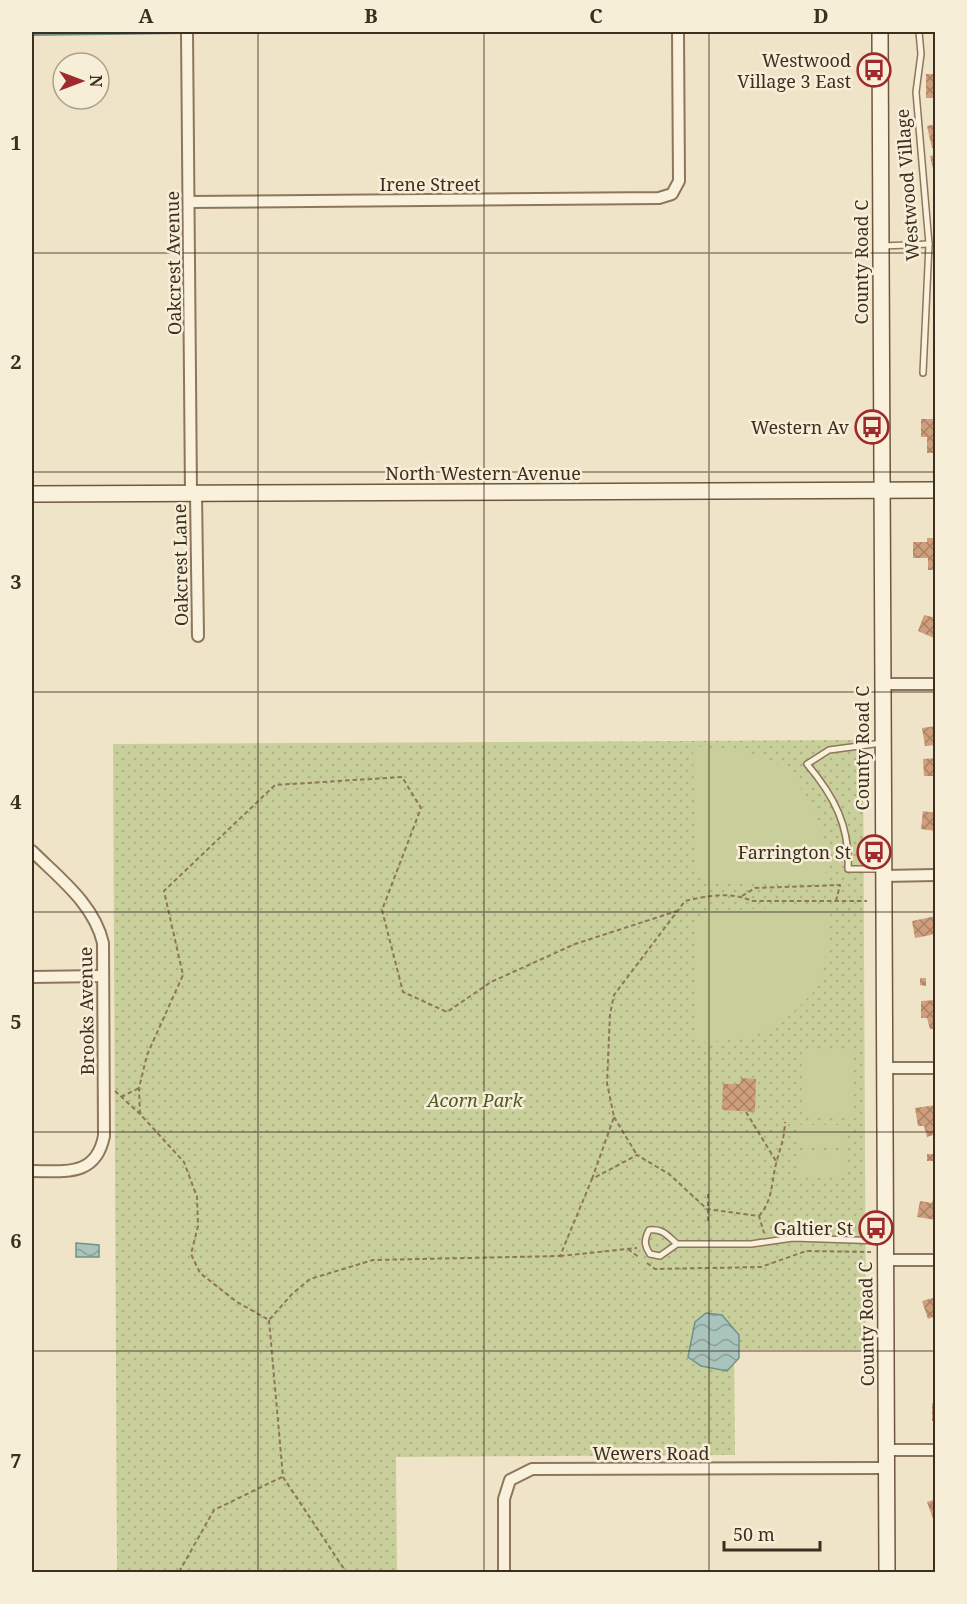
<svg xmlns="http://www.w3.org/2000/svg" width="967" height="1604" font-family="'Noto Serif',serif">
  <defs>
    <pattern id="park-dots" width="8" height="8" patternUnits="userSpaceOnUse" patternTransform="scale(1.5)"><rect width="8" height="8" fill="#c9cf9b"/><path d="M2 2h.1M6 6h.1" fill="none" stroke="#aeb285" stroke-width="1.8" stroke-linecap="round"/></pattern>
    <pattern id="water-waves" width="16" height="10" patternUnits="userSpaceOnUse" patternTransform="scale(1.5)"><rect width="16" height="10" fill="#a9c4bc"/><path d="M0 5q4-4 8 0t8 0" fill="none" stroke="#8ba098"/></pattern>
    <pattern id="building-cross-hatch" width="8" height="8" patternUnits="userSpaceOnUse" patternTransform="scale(1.5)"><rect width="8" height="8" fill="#cf9f7d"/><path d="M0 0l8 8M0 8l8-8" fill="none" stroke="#a98266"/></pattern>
  </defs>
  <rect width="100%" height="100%" fill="#f0e4c8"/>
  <!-- park -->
  <path fill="url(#park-dots)" d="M863,740L866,1350H734L735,1455L396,1457L397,1572H117L113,744Z"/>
  <!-- garden -->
  <g fill="#c9cf9b">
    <path d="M693,746C713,748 758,751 774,762C815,790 826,837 826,884L704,882L696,871Z"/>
    <path d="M831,906C829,926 827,971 816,988C813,994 805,999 801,1005C772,1035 736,1042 696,1042L695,919L706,911Z"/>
    <rect x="802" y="1050" width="50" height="67"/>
    <rect x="800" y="1125" width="46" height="22"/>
    <rect x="800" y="1154" width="46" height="22"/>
  </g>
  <!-- water -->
  <g fill="url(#water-waves)" stroke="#6f938a" stroke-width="1.5">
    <path d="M76,1243L99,1245V1257H76Z"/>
    <path d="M706,1313L722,1315L739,1335V1358L727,1371L701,1366L688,1357L695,1322Z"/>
  </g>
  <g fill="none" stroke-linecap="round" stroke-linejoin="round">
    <!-- stream -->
    <path stroke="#6f938a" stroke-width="4" d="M32,34L187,32"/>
  </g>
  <!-- building -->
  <g fill="url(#building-cross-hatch)">
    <rect x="933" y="43" width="3" height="24"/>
    <rect x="926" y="74" width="10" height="24"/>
    <path d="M936,124V148H932L927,126Z"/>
    <path d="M936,155V177L935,178L930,156Z"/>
    <path d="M921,419H936V453H927V437H921Z"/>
    <path d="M927,538H936V570H928V558H913V542H927Z"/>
    <path d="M924,615L936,618V639L918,631Z"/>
    <path d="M936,726V745L925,746L922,728Z"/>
    <path d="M936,758V776H924L923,759Z"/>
    <path d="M923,811L936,813V831L921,829Z"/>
    <path d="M936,916V934L915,938L912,921Z"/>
    <path d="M920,978H926V986L920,985Z"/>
    <path d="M936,1000V1029H930L927,1018H921V1001Z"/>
    <path d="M741,1078L756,1079L755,1112L722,1110L723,1084H740Z"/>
    <path d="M936,1105V1134L927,1137L924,1126H918L915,1108Z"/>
    <rect x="927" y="1154" width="9" height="7"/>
    <path d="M933,1198H936V1220L917,1217L920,1201L932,1203Z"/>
    <path d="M936,1297V1316L928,1319L922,1301Z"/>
    <rect x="932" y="1403" width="4" height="18"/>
    <path d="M936,1499V1518L933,1519L927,1502Z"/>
  </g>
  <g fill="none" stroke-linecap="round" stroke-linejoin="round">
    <!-- lane casing -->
    <g stroke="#8d765c" stroke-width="8">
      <g id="lane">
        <path d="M919,32L921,54L916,92L929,244L923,373"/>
        <path d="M883,246L929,244"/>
        <path d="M882,743L829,750L807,764C834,796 850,826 848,869H882"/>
        <path d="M677,1244L660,1256L650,1254C644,1245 644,1240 649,1230C662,1228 667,1235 677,1244H751L793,1238L883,1241"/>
      </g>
    </g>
    <!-- street casing -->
    <g stroke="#8d765c" stroke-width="14">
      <g id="street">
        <path d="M187,32L191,493"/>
        <path d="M189,202L659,198L672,194L679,181L678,32"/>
        <path d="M196,493L198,636"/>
        <path d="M881,684H936"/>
        <path d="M32,851C59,878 94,904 103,943L104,1136C96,1177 65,1171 32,1171"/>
        <path d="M883,876L936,875"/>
        <path d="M32,977L103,976"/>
        <path d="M883,1068H936"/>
        <path d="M884,1260H936"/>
        <path d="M888,1450H936"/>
        <path d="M504,1572V1499L510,1480L532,1469L888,1468"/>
      </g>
    </g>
    <!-- secondary casing -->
    <g stroke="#6f573f" stroke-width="18">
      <g id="secondary">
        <path d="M880,32L887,1572"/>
        <path d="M32,494L936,490"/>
      </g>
    </g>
    <!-- path -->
    <g stroke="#8d765c" stroke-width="2" stroke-dasharray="4.5 3" stroke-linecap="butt">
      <path d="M742,896L755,888L840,885L836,901"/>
      <path d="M115,1091L140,1114L184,1162L197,1197L198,1226L191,1254L200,1273L237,1302L269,1320L292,1294L310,1279L373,1260L560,1256L592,1179L637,1155L669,1174L707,1209L759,1216L764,1233"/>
      <path d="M121,1097L139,1088"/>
      <path d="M746,1112L776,1161"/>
      <path d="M140,1114L139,1088L147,1055L183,975L164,891L275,785L402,777L421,808L382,910L403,992L447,1012L491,982L575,944L677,911"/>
      <path d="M614,1117L637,1155"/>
      <path d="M592,1179L614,1117L607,1083L610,1014L614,995L685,901C707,896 731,891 752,901H867"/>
      <path d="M708,1194V1224"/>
      <path d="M759,1216C773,1200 771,1184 776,1164C780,1147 784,1142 785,1122"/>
      <path d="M628,1249L640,1258"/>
      <path d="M560,1256L637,1248"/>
      <path d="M647,1263L655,1269L761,1267L806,1251L871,1252"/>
      <path d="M269,1320L283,1477L346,1572"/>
      <path d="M179,1572L214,1510L282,1477"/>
    </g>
    <!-- lane -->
    <use href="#lane" stroke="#faf1dc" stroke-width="5"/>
    <!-- street -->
    <use href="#street" stroke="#faf1dc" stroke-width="10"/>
    <!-- secondary -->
    <use href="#secondary" stroke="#faf1dc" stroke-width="15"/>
  </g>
  <!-- grid -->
  <path fill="none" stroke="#3d2e20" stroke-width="1.5" stroke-opacity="0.55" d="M258,32V1572M484,32V1572M709,32V1572M32,253H936M32,472H936M32,692H936M32,912H936M32,1132H936M32,1351H936"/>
  <!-- icons -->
  <defs>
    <g id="bus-ring" transform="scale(1.725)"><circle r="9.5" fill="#f7eed8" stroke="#9e2a2b" stroke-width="1.5"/><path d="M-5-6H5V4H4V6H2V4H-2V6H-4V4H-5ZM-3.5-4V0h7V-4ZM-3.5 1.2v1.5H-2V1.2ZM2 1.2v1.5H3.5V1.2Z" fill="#9e2a2b"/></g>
  </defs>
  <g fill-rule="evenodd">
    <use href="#bus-ring" x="874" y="70"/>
    <use href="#bus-ring" x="872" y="427"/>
    <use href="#bus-ring" x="874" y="852"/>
    <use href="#bus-ring" x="876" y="1228"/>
  </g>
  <g text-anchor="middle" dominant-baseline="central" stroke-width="5" stroke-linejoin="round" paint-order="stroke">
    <!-- poi labels -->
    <g font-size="18" fill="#3d2e20" stroke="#f7eed8" text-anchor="end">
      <text x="851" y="60">Westwood<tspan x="851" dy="21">Village 3 East</tspan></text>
      <text x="849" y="427">Western Av</text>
      <text x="851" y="852">Farrington St</text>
      <text x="853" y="1228">Galtier St</text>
    </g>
    <!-- street labels -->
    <g font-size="18" fill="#3d2e20" stroke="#f7eed8">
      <text x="430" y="184">Irene Street</text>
      <text transform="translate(907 185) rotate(-94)">Westwood Village</text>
      <text transform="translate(861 262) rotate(-90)">County Road C</text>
      <text transform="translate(173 263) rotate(-91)">Oakcrest Avenue</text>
      <text x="483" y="473">North Western Avenue</text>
      <text transform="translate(180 565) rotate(-91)">Oakcrest Lane</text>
      <text transform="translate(862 748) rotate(-90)">County Road C</text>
      <text transform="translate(86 1011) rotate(-91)">Brooks Avenue</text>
      <text transform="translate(866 1324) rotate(-91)">County Road C</text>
      <text x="651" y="1453">Wewers Road</text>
    </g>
    <!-- park labels -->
    <g font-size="18" font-style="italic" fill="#4d5a26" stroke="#f7eed8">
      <text x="475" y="1100">Acorn Park</text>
    </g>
  </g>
  <!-- border -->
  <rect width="967" height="1604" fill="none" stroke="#f7eed8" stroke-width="66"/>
  <!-- north arrow -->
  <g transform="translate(81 81) rotate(90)"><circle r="28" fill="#f7eed8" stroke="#ada18e" stroke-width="1.5"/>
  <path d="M0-4.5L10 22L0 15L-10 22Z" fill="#9e2a2b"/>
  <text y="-9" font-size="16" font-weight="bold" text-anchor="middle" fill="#3d2e20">N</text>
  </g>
  <!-- scale -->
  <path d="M724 1541v9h96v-9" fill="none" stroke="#3d2e20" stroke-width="3"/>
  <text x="733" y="1541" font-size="18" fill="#3d2e20" stroke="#f7eed8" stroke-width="4.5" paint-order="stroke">50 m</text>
  <rect x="33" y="33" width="901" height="1538" fill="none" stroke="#3d2e20" stroke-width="2"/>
  <g font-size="20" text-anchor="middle" font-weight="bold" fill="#3d2e20">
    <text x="146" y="23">A</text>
    <text x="371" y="23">B</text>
    <text x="596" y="23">C</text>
    <text x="821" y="23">D</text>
    <text x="16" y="150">1</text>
    <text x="16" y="369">2</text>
    <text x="16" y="589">3</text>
    <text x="16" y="809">4</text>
    <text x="16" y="1029">5</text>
    <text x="16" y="1248">6</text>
    <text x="16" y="1468">7</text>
  </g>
</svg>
